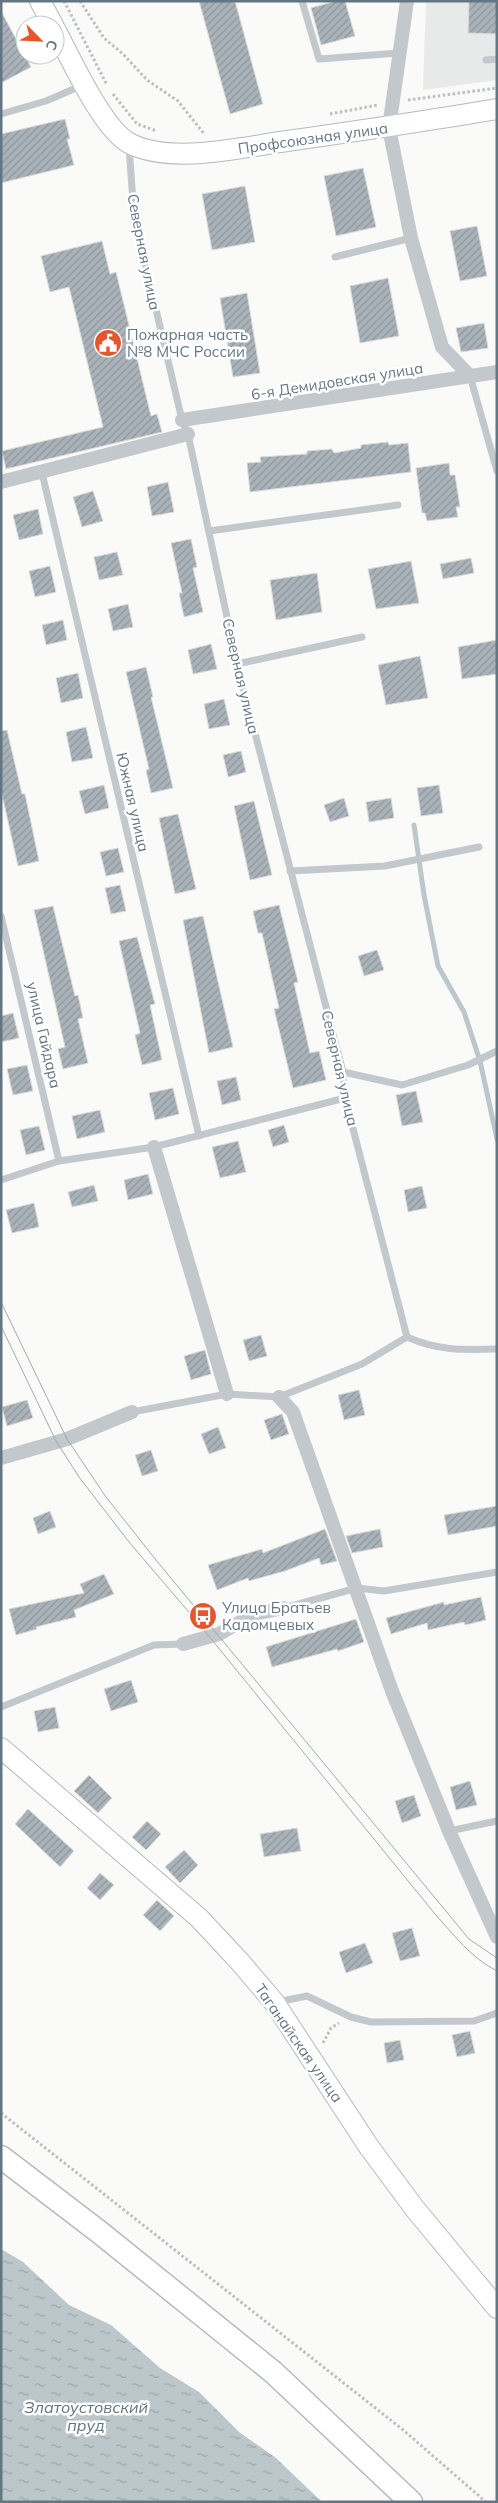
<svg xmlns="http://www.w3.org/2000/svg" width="498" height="2503" font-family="Mulish,sans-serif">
  <defs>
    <pattern id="water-ripples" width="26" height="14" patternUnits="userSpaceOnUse" patternTransform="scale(1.25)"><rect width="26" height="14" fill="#bbc7cb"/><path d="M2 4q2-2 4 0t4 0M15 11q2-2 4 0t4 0" fill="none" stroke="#9ca6aa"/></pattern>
    <pattern id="building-hatch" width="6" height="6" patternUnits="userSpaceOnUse" patternTransform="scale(1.25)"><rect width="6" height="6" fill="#aab3b9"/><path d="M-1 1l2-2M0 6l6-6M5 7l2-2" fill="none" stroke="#8e969c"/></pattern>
  </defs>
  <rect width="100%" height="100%" fill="#fafaf8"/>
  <!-- built -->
  <path fill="#e8e9e9" d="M426,1H497V80L423,90Z"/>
  <!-- water -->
  <path fill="url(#water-ripples)" d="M1,2249L23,2262L69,2305L111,2325L160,2368L199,2392L239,2432L276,2458L322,2502H1Z"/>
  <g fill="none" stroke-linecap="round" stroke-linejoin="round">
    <!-- stream -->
    <path stroke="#bbc7cb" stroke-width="5" d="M414,825L424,895L438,966L464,1012L480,1061L497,1139"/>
  </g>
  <!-- building -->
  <g fill="url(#building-hatch)" stroke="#dcdcda">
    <path d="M199,1H235L263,104L230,114Z"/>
    <path d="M336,1H345L355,36L321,45L311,8Z"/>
    <path d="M469,1H497V34L468,33Z"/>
    <path d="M1,11L31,67L1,83Z"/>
    <path d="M65,119L70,139H67L74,165L1,183V134Z"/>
    <path d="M363,168L376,227L336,236L324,176Z"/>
    <path d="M245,186L255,242L212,250L202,194Z"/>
    <path d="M477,226L487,276L460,281L450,231Z"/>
    <path d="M102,241L110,274L116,272L151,416L157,414L162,432L6,469L2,451L103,427L69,287L50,292L41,256Z"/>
    <path d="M388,278L399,336L360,343L350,286Z"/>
    <path d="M247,293L260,373L233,377L220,298Z"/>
    <path d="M484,323L488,348L461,352L456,328Z"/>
    <path d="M388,442L389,445L408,443L411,472L250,492L247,463L261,462L260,457L307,454V451L332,449L334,453L361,448V445Z"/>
    <path d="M449,463L450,475H455L460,507H456L458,517L427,521L425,513H422L416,468Z"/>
    <path d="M168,482L174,512L152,516L147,487Z"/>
    <path d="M93,491L103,521L82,527L73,497Z"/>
    <path d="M38,509L43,534L19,540L13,515Z"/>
    <path d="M191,539L197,567L193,568L203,612L184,617L179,593H182L171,543Z"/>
    <path d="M117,552L123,575L99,580L94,557Z"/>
    <path d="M471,558L474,573L443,579L440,564Z"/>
    <path d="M411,561L419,603L376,609L368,569Z"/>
    <path d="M50,566L56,592L35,597L29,571Z"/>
    <path d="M317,573L322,612L276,620L270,580Z"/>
    <path d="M128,604L133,627L113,631L108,609Z"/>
    <path d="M63,620L67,640L46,645L42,625Z"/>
    <path d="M497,640V674L462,679L458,647Z"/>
    <path d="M211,644L217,669L193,674L188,650Z"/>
    <path d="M420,656L428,698L386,705L378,665Z"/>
    <path d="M146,667L153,697H151L173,788L151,793L146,770L149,769L126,672Z"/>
    <path d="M78,673L83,698L61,703L56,678Z"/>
    <path d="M224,699L230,725L209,729L204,704Z"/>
    <path d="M86,727L93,758L72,762L66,732Z"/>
    <path d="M7,730L22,794H25L39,861L18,866L1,790V731Z"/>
    <path d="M241,751L246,772L228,777L223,755Z"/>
    <path d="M104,785L109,808L85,814L79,791Z"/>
    <path d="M439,785L443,813L421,816L417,788Z"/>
    <path d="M344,798L349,816L330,822L324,805Z"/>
    <path d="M391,798L394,818L369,822L366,802Z"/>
    <path d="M254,801L272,875L250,880L234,806Z"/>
    <path d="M178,814L196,889L175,894L159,818Z"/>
    <path d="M118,848L124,872L106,876L100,852Z"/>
    <path d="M120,885L126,911L111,914L105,888Z"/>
    <path d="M279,905L298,982L294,983L310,1053L319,1051L326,1080L293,1088L274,1009L279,1008L262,933H258L253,911Z"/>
    <path d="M53,906L75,996L78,995L83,1018L78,1019L88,1063L63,1069L58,1049L65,1047L34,910Z"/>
    <path d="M203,916L233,1047L209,1053L183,920Z"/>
    <path d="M137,937L155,1004L150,1005L162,1060L142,1065L135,1035L140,1033L119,941Z"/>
    <path d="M377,950L384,970L364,976L358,956Z"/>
    <path d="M13,1013L19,1038L1,1042V1016Z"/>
    <path d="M27,1065L33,1091L13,1095L7,1069Z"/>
    <path d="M236,1077L241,1100L222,1105L217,1081Z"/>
    <path d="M173,1088L179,1114L155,1120L149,1093Z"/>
    <path d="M416,1091L423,1122L402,1126L396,1095Z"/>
    <path d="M100,1110L105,1132L77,1139L72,1116Z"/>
    <path d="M284,1125L289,1142L273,1147L268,1130Z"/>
    <path d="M39,1126L45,1150L26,1155L20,1130Z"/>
    <path d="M238,1141L246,1172L220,1178L212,1147Z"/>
    <path d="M148,1174L153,1194L128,1200L124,1180Z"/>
    <path d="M94,1185L98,1201L72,1207L68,1192Z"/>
    <path d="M422,1186L427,1208L408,1212L404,1190Z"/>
    <path d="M34,1203L39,1227L12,1233L6,1210Z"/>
    <path d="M261,1335L267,1356L249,1361L243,1340Z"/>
    <path d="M205,1350L211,1374L191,1380L184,1356Z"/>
    <path d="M359,1390L365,1415L344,1420L338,1395Z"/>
    <path d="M27,1400L33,1418L7,1426L2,1407Z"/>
    <path d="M282,1414L289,1434L271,1440L264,1420Z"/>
    <path d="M218,1427L226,1448L209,1454L201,1434Z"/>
    <path d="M151,1450L158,1471L142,1476L135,1455Z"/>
    <path d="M497,1506V1526L448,1535L444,1515Z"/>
    <path d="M50,1511L56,1527L38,1534L33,1518Z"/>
    <path d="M325,1529L337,1561L321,1565L319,1558L285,1571L249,1581L248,1578L217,1590L208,1565L262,1549L263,1553Z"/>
    <path d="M380,1529L383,1547L352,1553L346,1536Z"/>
    <path d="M104,1574L114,1594L74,1610L76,1617L36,1627L37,1629L16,1635L9,1609L84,1593L80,1584Z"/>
    <path d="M481,1597L486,1620L465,1625L464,1622L428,1630L427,1623L391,1634L386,1618L444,1602V1605Z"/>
    <path d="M356,1619L364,1642L338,1651L337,1649L272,1667L266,1647Z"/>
    <path d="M131,1680L138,1702L111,1711L104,1689Z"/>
    <path d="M55,1707L59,1728L38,1732L34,1711Z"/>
    <path d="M89,1775L112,1798L98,1813L74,1791Z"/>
    <path d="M470,1781L477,1805L456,1810L450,1787Z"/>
    <path d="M414,1795L421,1816L402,1823L395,1801Z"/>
    <path d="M28,1809L74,1851L60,1867L15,1824Z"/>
    <path d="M147,1821L161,1834L146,1850L132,1837Z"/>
    <path d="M297,1828L301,1851L264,1857L260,1834Z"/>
    <path d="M184,1850L198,1865L180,1883L165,1867Z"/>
    <path d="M100,1873L114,1885L100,1900L87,1888Z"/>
    <path d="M157,1900L174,1916L160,1931L143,1915Z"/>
    <path d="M412,1928L420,1956L400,1961L392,1933Z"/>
    <path d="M365,1943L373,1963L346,1973L339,1952Z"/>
    <path d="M470,2031L475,2053L457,2057L452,2035Z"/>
    <path d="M400,2040L404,2060L387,2063L384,2043Z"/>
  </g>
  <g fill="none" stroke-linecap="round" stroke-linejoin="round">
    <!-- secondary casing -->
    <g stroke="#b3babf" stroke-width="22">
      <g id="secondary">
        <path d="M40,1L53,25"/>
        <path d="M55,29C70,57 102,128 129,143C171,165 242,147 287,141C357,131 427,121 497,109"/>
        <path d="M1,1748L199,1918L240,1962L274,2002L369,2147L415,2209L497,2308"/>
      </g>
    </g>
    <!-- primary casing -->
    <g stroke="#b5babe" stroke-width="25">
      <path id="primary" d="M1,2157L98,2231L273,2372L411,2502"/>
    </g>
    <!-- path -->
    <g stroke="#bbbfc2" stroke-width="3" stroke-dasharray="2.5 2.5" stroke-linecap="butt">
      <path d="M64,1L107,85"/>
      <path d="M80,1L104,38L123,54L147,80L178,101L205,135"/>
      <path d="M113,94L137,124L157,131"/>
      <path d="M408,100L497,88"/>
      <path d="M330,114L378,105"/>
      <path d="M323,2043L331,2028L339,2023"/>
      <path d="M1,2113L402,2429L486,2502"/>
    </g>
    <!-- lane -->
    <g stroke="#c3c8cc" stroke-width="7">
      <path d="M302,1L319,59L399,53"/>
      <path d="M486,60L497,59"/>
      <path d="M1,114L46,101L83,85"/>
      <path d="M129,146L134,216L182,420L188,434L237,664L343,1072L345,1098L407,1337"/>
      <path d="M335,257L411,238"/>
      <path d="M470,376L497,471"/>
      <path d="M42,473L199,1136"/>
      <path d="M209,531L398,505"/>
      <path d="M237,664L362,637"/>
      <path d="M290,871L385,866L479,847"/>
      <path d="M1,916L59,1161"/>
      <path d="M343,1072L402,1085L468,1065L497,1051"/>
      <path d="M1,1180L59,1161L154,1147L345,1098"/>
      <path d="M132,1412L227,1394L279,1397L362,1364L407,1337C439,1351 462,1350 497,1349"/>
      <path d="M284,1608L357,1588L384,1591L497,1572"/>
      <path d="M1,1707L154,1645L183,1644"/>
      <path d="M449,1831L497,1821"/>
      <path d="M277,2002L307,1996L351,2017L371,2022L474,2021L497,2013"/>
    </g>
    <!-- street -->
    <g stroke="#c3c8cc" stroke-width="14">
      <path d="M407,1L389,128L411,238L442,347L470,376"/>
      <path d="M182,420L497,372"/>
      <path d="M1,482L188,434"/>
      <path d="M154,1147L227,1394"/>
      <path d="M279,1397L293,1412L392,1691L449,1831L497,1937"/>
      <path d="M1,1458L67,1439L132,1412"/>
      <path d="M183,1644L219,1634L254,1614L284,1608"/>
    </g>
    <!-- secondary -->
    <use href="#secondary" stroke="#fff" stroke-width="20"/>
    <!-- primary -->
    <use href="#primary" stroke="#fff" stroke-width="22"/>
    <!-- tram -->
    <g stroke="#a2aab0" stroke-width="1">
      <path d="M1,1302L67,1439L106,1497L156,1560L469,1939L497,1958"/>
      <path d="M1,1326L56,1441L79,1477L129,1542L199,1624L435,1914C454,1935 471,1958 497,1971"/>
    </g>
  </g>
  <!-- icons -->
  <defs>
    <g id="civic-disc" transform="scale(1.4375)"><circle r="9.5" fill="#e4572e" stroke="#fff"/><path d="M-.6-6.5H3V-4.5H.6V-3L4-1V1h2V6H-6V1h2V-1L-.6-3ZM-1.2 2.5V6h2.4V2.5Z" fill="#fff"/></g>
    <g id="bus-disc" transform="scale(1.4375)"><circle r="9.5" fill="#e4572e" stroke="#fff"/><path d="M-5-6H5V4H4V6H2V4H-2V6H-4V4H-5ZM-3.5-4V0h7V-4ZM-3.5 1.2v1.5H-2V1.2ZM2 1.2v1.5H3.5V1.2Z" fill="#fff"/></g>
  </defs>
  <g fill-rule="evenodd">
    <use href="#civic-disc" x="108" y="343"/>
    <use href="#bus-disc" x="203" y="1616"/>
  </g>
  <g text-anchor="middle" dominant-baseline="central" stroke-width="5" stroke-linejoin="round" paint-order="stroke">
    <!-- street labels -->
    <g font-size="15" fill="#657683" stroke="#fff">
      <text transform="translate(313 138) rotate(-8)">Профсоюзная улица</text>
      <text transform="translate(144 252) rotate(79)">Северная улица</text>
      <text transform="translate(337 381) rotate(-9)">6-я Демидовская улица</text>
      <text transform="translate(241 676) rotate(77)">Северная улица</text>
      <text transform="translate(133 802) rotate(77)">Южная улица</text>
      <text transform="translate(44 1035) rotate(77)">улица Гайдара</text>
      <text transform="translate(340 1068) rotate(77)">Северная улица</text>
      <text transform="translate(299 2043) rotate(55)">Таганайская улица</text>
    </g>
    <!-- poi labels -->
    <g font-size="15" fill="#657683" stroke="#fff" text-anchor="start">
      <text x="127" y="334">Пожарная часть<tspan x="127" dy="17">№8 МЧС России</tspan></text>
      <text x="222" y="1607">Улица Братьев<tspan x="222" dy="17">Кадомцевых</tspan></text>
    </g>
    <!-- water labels -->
    <g font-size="16" font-style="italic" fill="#60757c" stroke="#fff">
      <text x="86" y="2407">Златоустовский<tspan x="86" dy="18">пруд</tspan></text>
    </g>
  </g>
  <!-- border -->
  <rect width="498" height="2503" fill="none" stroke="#657683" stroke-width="5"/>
  <!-- north arrow -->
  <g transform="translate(40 40) rotate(114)"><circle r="24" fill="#ffffff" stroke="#c1c8cd"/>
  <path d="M0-4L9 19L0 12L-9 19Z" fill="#e4572e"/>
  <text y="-8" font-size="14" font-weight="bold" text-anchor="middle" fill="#657683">С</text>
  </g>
</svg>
